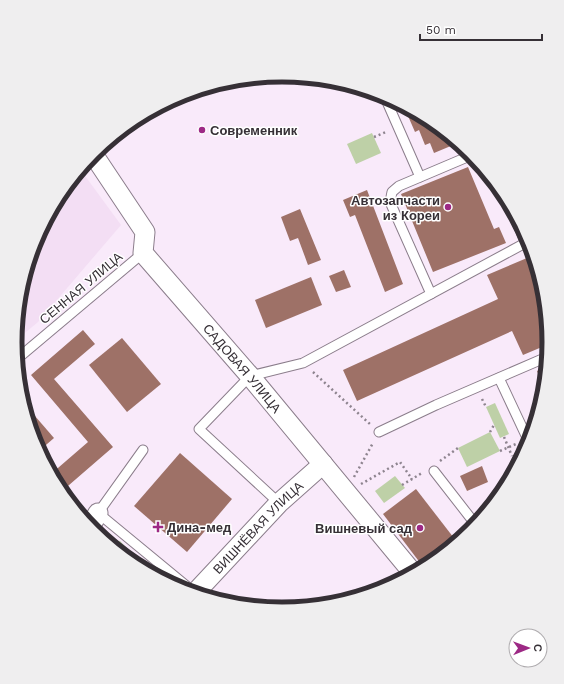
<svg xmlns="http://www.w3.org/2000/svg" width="564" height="684" font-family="'Work Sans',sans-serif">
  <rect width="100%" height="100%" fill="#f9eafa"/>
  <!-- built -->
  <path fill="#f3def4" d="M80,169L121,225L38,322L15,341L20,290L35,240L60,193Z"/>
  <!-- green -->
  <g fill="#bed0a7">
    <path d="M372,133L381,153L356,164L347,144Z"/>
    <path d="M495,403L509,434L500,438L486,407Z"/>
    <path d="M490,432L500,451L467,467L458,448Z"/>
    <path d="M395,476L405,488L384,503L375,491Z"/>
    <path d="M107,540L120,541L152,574L133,564L106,541Z"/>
  </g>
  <!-- building -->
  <g fill="#9e7167">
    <path d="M408,108L431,120L458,143L434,153L430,143L425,145L419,130L415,132L405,109Z"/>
    <path d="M468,167L494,229L499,227L506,243L433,272L401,194Z"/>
    <path d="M367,190L403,284L385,292L355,215L350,217L343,200Z"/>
    <path d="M300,209L321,260L308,265L298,238L290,241L281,217Z"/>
    <path d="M527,258L545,298L549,344L523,355L512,331L357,401L343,370L498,299L487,275Z"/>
    <path d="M344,270L351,287L336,292L329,276Z"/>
    <path d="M311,277L322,305L266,328L255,300Z"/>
    <path d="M83,330L95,344L54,379L113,447L61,492L51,474L88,442L31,375Z"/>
    <path d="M122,338L161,384L127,412L89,365Z"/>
    <path d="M547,367L544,388L537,371Z"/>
    <path d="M542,400L538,413L534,403Z"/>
    <path d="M22,401L54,438L39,451L35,444Z"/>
    <path d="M180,453L232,499L187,552L134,506Z"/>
    <path d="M482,466L488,482L467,491L460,476Z"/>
    <path d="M416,489L457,542L430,564L424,568L383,514Z"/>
  </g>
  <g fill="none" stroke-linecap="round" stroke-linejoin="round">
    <!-- lane casing -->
    <g stroke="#8b7d8b" stroke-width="11">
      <g id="lane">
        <path d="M384,95L420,177"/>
        <path d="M508,202L526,243"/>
        <path d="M431,294L390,202L392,192L399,186L472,155"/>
        <path d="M17,359L143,253"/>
        <path d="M499,378L529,442"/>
        <path d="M379,432L436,405L547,357"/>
        <path d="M143,450L98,513L195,593"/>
        <path d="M434,471L476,525"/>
        <path d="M279,503L199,429L250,376L303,363L529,241"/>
      </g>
    </g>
    <!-- street casing -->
    <g stroke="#8b7d8b" stroke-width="21">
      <g id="street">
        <path id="s1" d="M93,154L145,232L143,253L250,376L413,573"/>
        <path d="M90,527L98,513"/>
        <path id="s2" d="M195,593L279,503L323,464"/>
      </g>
    </g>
    <!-- path -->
    <g stroke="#8e848f" stroke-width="2.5" stroke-dasharray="2 3" stroke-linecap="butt">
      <path d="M374,137L386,132"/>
      <path d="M313,372L371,425"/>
      <path d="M482,399L486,407"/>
      <path d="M490,432L494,425"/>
      <path d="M504,437L512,456"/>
      <path d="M500,451L516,444"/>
      <path d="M440,461L458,448"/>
      <path d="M354,477L373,443"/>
      <path d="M361,484L400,462L412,479"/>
      <path d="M402,485L422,473"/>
    </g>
    <!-- lane -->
    <use href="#lane" stroke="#fff" stroke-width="9"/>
    <!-- street -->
    <use href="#street" stroke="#fff" stroke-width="19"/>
  </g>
  <!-- markers -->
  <g fill="#9d2985" stroke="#fff" stroke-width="1.5">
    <circle cx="202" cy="130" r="4"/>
    <circle cx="448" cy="207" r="4"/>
    <path d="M156 521h4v4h4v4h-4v4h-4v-4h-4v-4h4z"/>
    <circle cx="420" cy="528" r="4"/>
  </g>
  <g text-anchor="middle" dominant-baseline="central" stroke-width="3" stroke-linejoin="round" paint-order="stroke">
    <!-- poi labels -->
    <g font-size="13" font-weight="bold" fill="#363036" stroke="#fff" text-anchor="start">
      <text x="210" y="130">Современник</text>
      <text x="440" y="200" text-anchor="end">Автозапчасти<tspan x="440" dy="15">из Кореи</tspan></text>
      <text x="167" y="527">Дина-мед</text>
      <text x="412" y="528" text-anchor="end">Вишневый сад</text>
    </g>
    <!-- street labels -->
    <g font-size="13" fill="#363036" stroke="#fff">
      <text transform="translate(81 288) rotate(-40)">СЕННАЯ УЛИЦА</text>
      <text stroke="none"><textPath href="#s1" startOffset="267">САДОВАЯ УЛИЦА</textPath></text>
      <text stroke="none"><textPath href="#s2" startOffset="91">ВИШНЁВАЯ УЛИЦА</textPath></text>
    </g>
  </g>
  <!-- crop -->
  <path d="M0 0H564V684H0ZM22 342a260 260 0 1 1 520 0a260 260 0 1 1-520 0Z" fill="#efeeef" fill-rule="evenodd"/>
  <path fill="none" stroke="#363036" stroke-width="5" d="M22 342a260 260 0 1 1 520 0a260 260 0 1 1-520 0Z"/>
  <!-- north arrow -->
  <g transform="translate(528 648) rotate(89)"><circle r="19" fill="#ffffff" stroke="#afacaf"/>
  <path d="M0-3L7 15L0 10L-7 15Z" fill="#9d2985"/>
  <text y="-6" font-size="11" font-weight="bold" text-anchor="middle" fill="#363036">С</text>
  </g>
  <!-- scale -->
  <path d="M420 34v6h122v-6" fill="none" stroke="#363036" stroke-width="2"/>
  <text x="426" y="34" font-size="12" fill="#363036" stroke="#ffffff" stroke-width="3" paint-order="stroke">50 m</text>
</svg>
